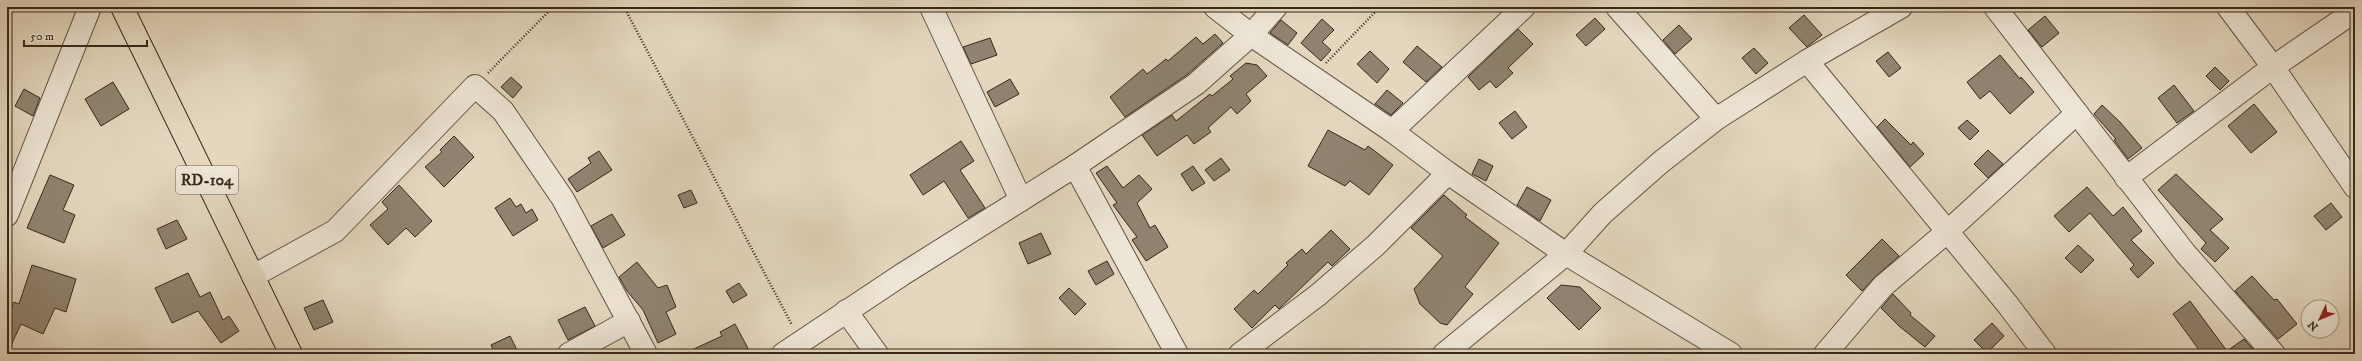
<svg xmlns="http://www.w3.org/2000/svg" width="2362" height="361" font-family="'IM FELL DW Pica',serif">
  <rect width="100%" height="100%" fill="#e4d7be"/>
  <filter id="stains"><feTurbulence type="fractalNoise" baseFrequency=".005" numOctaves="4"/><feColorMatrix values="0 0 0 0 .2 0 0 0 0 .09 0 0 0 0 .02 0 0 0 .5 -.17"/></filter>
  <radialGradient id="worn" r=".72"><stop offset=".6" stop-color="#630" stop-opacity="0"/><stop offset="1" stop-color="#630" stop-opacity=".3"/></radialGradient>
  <!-- building -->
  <g fill="#908370" stroke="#35291b">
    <path d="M1804,15L1822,35L1807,47L1789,28Z"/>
    <path d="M2045,16L2059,33L2042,47L2028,30Z"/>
    <path d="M1595,18L1605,29L1586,46L1576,35Z"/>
    <path d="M1322,19L1334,30L1322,42L1331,50L1321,61L1301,43Z"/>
    <path d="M1281,20L1297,33L1288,45L1270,33Z"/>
    <path d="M1679,25L1692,39L1675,54L1663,40Z"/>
    <path d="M1518,29L1533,44L1508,68L1513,73L1496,88L1490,81L1479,90L1468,77Z"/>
    <path d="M1215,34L1223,43L1188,74L1125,117L1110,97L1143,69L1147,74L1166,59L1168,61L1196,37L1203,44Z"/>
    <path d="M990,38L997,55L971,64L963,47Z"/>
    <path d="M1417,46L1442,67L1426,82L1403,62Z"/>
    <path d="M1754,48L1768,63L1756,74L1742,58Z"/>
    <path d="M1370,51L1389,69L1377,83L1357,64Z"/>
    <path d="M1888,52L1901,68L1889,77L1876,61Z"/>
    <path d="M2000,55L2020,79L2021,77L2034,92L2010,114L1990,91L1980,99L1967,82Z"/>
    <path d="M1246,63L1257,65L1267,76L1246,94L1251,101L1237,114L1231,107L1208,128L1211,132L1194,144L1187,135L1157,156L1142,135L1172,115L1176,121L1210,94L1212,96L1233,79L1230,76Z"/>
    <path d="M2215,67L2229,81L2220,90L2206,76Z"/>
    <path d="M511,77L522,87L513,98L501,87Z"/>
    <path d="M1010,79L1019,94L995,107L987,92Z"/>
    <path d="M113,82L129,109L101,126L85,99Z"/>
    <path d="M2174,85L2194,111L2177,123L2158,98Z"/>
    <path d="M24,89L40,98L33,116L15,106Z"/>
    <path d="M1387,90L1403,103L1391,115L1375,104Z"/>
    <path d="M2254,104L2277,132L2251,153L2228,126Z"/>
    <path d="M2102,105L2120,122L2142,148L2128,159L2114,140L2116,139L2094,114Z"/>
    <path d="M1515,111L1527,127L1512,139L1499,123Z"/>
    <path d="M1885,119L1911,145L1913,142L1924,154L1910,167L1877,127Z"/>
    <path d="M1967,120L1979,131L1970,140L1958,128Z"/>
    <path d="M1328,130L1365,150L1368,146L1393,165L1369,195L1350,181L1345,186L1308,166Z"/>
    <path d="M454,136L474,157L444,187L425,167L442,152L440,150Z"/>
    <path d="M961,141L974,161L960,170L985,208L968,218L944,181L923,195L910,175Z"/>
    <path d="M1988,150L2003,164L1988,178L1974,164Z"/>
    <path d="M599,151L612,170L577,192L568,179L591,163L588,158Z"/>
    <path d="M1221,158L1230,170L1214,181L1205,170Z"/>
    <path d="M1479,159L1493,166L1486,181L1472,174Z"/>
    <path d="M1107,166L1123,188L1139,175L1152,189L1137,203L1150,228L1155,225L1168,247L1146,261L1132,240L1137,237L1113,205L1117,203L1096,173Z"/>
    <path d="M1193,166L1205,183L1192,191L1181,174Z"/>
    <path d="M2176,174L2223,219L2210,230L2229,248L2215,262L2201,249L2206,243L2158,190Z"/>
    <path d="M50,175L74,185L63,210L75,215L64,243L27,228Z"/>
    <path d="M399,185L432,221L415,237L406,228L388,245L370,225L388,209L382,202Z"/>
    <path d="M1527,187L1551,200L1540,221L1517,205Z"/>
    <path d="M2087,187L2113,216L2123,207L2142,231L2131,240L2154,263L2138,278L2130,269L2134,265L2090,213L2069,232L2054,216Z"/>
    <path d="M691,190L697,203L684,208L678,195Z"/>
    <path d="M1444,195L1467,215L1465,217L1499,243L1465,287L1473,294L1447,325L1440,323L1420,304L1414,289L1443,256L1411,228Z"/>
    <path d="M510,198L516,207L521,204L526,213L532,209L538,220L513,236L495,208Z"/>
    <path d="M2331,203L2342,217L2326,230L2314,216Z"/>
    <path d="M612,214L625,235L603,248L591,226Z"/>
    <path d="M177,220L187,239L166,249L157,229Z"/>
    <path d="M1331,230L1350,249L1332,266L1328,262L1279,309L1275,305L1252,328L1234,309L1254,290L1258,294L1288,265L1286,263L1302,249L1306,254Z"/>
    <path d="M1041,233L1051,254L1028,264L1019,243Z"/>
    <path d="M1882,239L1899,256L1875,277L1862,291L1846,275Z"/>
    <path d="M2078,245L2094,260L2081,273L2065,258Z"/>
    <path d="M1107,261L1114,274L1096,285L1088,271Z"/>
    <path d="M637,262L658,288L667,285L676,307L666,312L676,334L658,343L643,310L627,291L619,277Z"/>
    <path d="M32,265L76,279L66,312L55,308L43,334L21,324L7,354V317L14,302L19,304Z"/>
    <path d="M188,273L200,297L210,292L223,320L229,316L239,331L221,343L198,311L172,323L155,288Z"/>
    <path d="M2252,276L2274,300L2277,299L2297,324L2278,339L2235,291Z"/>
    <path d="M739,283L747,295L733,303L726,291Z"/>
    <path d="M1561,285L1580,287L1601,308L1579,330L1547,298Z"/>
    <path d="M1069,288L1086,304L1075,315L1059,298Z"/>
    <path d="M1893,294L1911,313L1910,315L1935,336L1925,347L1899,326L1881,308Z"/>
    <path d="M323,300L333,322L314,330L304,308Z"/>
    <path d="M2190,301L2227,351L2244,339L2257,354H2202L2173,314Z"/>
    <path d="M585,307L595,326L568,340L558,320Z"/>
    <path d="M1992,323L2004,336L1987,353L1974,340Z"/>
    <path d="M735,324L751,354H683L722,336L720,332Z"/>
    <path d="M510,336L519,354H495L491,345Z"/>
  </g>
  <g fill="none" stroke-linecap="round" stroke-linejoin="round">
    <!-- minor casing -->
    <g stroke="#615444" stroke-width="24">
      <g id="minor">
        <path d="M931,7L1021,200"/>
        <path d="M1215,7L1251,35L1392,131L1448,173L1566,254L1731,354"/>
        <path d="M1617,7L1716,119"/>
        <path d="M1995,7L2185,253L2274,354"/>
        <path d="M2228,7L2273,67L2355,187"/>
        <path d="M1807,61L2008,305L2045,354"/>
        <path d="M1392,131L1524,7"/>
        <path d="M1075,166L1177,354"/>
        <path d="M2126,178L2273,67L2355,11"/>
        <path d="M7,215L90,7"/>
        <path d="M253,276L335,231L475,86L503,111L563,199L646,354"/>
        <path d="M846,311L877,354"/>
        <path d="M569,354L629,321"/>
        <path d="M783,354L903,274L1075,166L1196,84L1251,35L1276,7"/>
        <path d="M1240,354L1318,295L1376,245L1448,173"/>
        <path d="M1444,354L1566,254L1603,213L1661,162L1716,119L1807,61L1901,7"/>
        <path d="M1825,354L1883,286L1948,231L2077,113"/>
      </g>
    </g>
    <!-- major casing -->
    <g stroke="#35291b" stroke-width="24">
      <path id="major" d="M122,7L291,354"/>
    </g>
    <!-- path -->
    <g stroke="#35291b" stroke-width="2.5" stroke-dasharray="1 2" stroke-linecap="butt">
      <path d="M624,7L792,325"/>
      <path d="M1326,63L1380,7"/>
      <path d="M488,73L553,7"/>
    </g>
    <!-- minor -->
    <use href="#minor" stroke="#ede5d5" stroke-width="22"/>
    <!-- major -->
    <use href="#major" stroke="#e4d7be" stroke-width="22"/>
  </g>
  <g text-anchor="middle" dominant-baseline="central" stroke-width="4" stroke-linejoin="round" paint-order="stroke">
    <!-- shield labels -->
    <rect fill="#ede5d5" stroke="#6c6153" stroke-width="1" x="176" y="166" width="62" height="28" rx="3"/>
    <g font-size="16" font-weight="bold" fill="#35291b">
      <text x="207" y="180">RD-104</text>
    </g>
  </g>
  <!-- margin -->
  <rect width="2362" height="361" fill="none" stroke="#e4d7be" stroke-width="24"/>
  <rect x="8" y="8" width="2346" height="345" fill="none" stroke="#35291b" stroke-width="2"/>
  <rect x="12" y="12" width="2338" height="337" fill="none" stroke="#35291b"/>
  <!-- north arrow -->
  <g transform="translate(2320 319) rotate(226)"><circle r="19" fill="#ede5d5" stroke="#a39a8b"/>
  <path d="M0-3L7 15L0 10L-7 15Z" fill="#8f2418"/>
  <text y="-6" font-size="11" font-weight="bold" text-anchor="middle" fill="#35291b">N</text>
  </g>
  <!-- scale -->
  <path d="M24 40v6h123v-6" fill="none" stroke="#35291b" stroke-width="2"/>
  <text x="30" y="40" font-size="12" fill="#35291b" stroke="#ede5d5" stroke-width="3" paint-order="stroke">50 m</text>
  <rect width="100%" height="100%" filter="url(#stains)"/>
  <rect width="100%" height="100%" fill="url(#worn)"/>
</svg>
